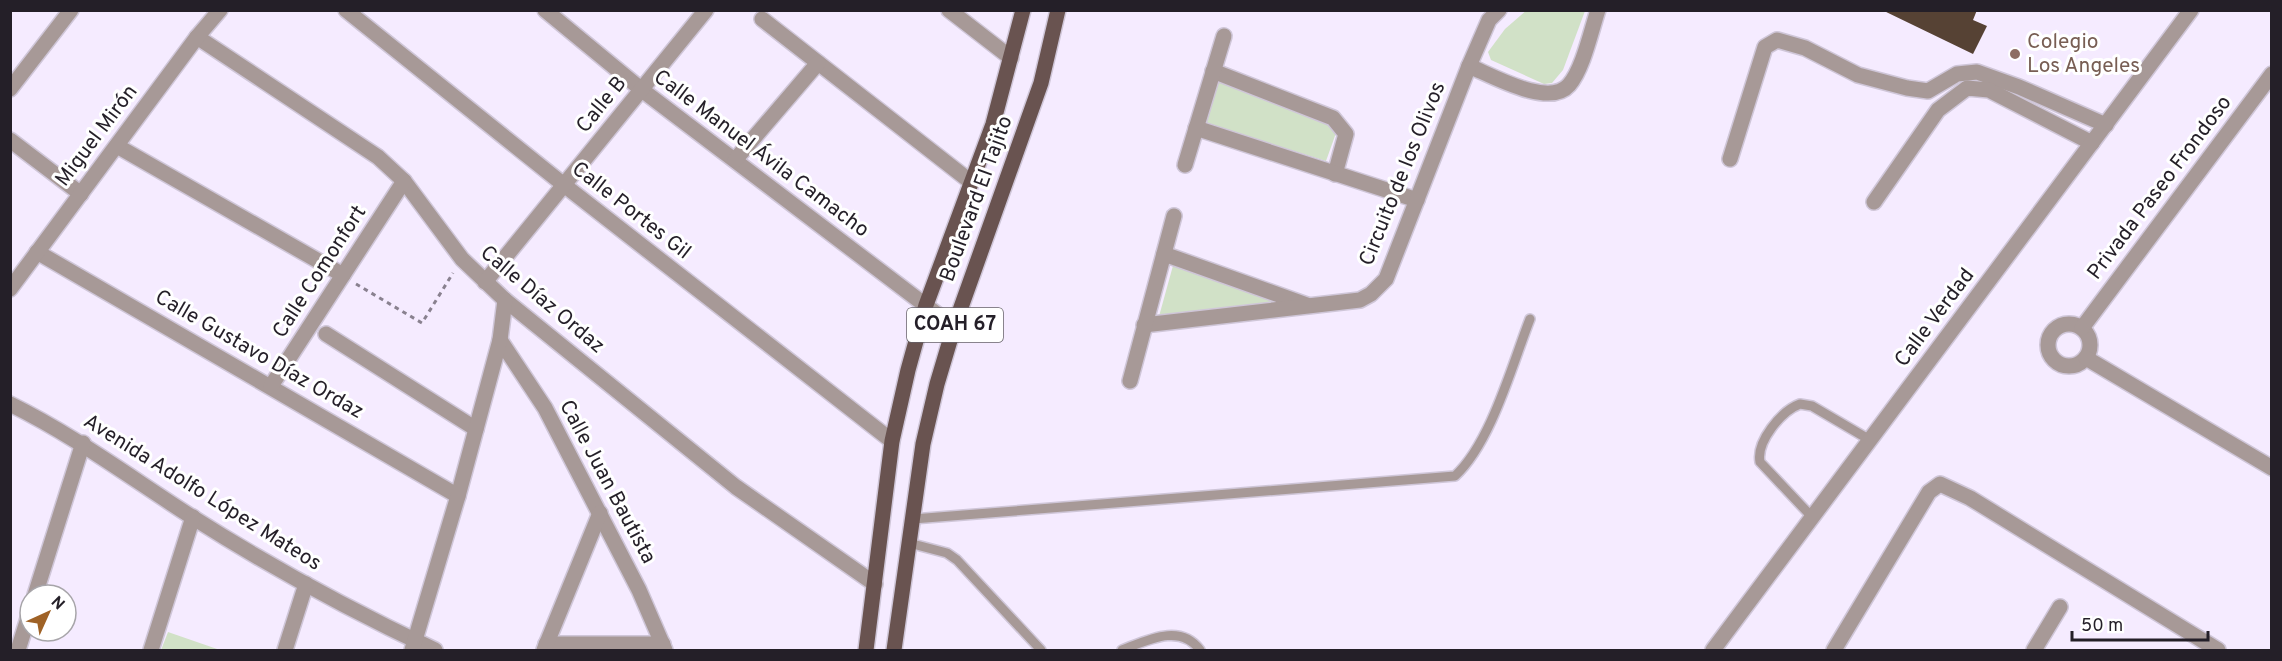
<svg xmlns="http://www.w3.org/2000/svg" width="2282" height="661" font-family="Overpass,sans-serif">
  <rect width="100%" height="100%" fill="#f5ebff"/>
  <!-- green -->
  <g fill="#d1e1c7">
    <path d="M1527,10L1585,11L1563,70L1552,83L1544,84L1491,60L1488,52L1505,29Z"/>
    <path d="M1216,79L1328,123L1336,133L1326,161L1204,123Z"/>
    <path d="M1174,262L1287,303L1158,320Z"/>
    <path d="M168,632L220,650H161Z"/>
  </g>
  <!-- building -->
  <path fill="#564234" d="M1882,10H1977L1973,20L1987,26L1973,54Z"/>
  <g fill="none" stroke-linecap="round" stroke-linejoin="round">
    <!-- lane casing -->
    <g stroke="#cfc6d8" stroke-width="12">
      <g id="lane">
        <path d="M1812,517L1760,462C1756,442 1781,411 1800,404L1812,406L1870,440"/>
        <path d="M913,519L1455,476C1491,443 1512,365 1530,319"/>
        <path d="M909,543L947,553L957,560L1041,650"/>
        <path d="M1122,650C1148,640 1180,623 1200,650"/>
      </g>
    </g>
    <!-- street casing -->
    <g stroke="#cfc6d8" stroke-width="18">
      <g id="street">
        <path d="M346,10L564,185L892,441"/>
        <path d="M545,10L642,90L954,327"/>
        <path d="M949,10L1011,58"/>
        <path d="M762,19L971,182"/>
        <path d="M197,37L378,157L404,181L462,259L505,300L736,487L875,584"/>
        <path d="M1469,66C1493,76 1549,108 1569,85C1583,69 1591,31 1598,10"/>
        <path d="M1213,71L1333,118L1346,134L1335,174"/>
        <path d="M10,89L71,10"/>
        <path d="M1196,128L1417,200"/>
        <path d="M10,140L81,194"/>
        <path d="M117,146L343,275"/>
        <path d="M1730,159L1765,47L1777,40L1805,48L1858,75L1907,88L1928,91L1957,74L1977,72L2019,87L2106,125"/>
        <path d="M735,160L818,63"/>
        <path d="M1185,165L1224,36"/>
        <path d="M1874,202L1938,110L1967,88L1989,90L2092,143"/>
        <path d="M37,252L458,496"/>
        <path d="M1164,254L1307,305"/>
        <path d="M485,282L706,10"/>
        <path d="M10,289L197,37L220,10"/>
        <circle cx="2069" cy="345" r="21"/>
        <path d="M1144,325L1360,300L1371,294L1386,279L1469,66L1489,20L1499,10"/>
        <path d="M2082,328L2272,74"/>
        <path d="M326,334L476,429"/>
        <path d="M500,340L545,408L639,590L665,650"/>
        <path d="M2086,358L2272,468"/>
        <path d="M1130,381L1174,216"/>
        <path d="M271,386L404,181"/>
        <path d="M10,404C75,436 131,478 192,517C269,566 352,611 435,650"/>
        <path d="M35,595L83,443"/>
        <path d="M546,644H663"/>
        <path d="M18,650L30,612"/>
        <path d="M151,650L193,517"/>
        <path d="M285,650L306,584"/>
        <path d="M412,650L458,496L500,340L505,300"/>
        <path d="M544,650L600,513"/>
        <path d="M1713,650L2191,10"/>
        <path d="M1834,650L1929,492L1940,484L1970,498L2218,650"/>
        <path d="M2034,650L2060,607"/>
      </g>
    </g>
    <!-- primary casing -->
    <g stroke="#cfc6d8" stroke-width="18">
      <g id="primary">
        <path d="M866,650L892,441L908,370L926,305L993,124L1023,10"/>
        <path d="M894,650L923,444L937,384L954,327L1041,83L1058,10"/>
      </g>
    </g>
    <!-- path -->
    <path stroke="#89818f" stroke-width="3" stroke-dasharray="4.5 4.5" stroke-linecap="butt" d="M356,284L422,323L453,273"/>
    <!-- lane -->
    <use href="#lane" stroke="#a79997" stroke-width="9"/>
    <!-- street -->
    <use href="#street" stroke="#a79997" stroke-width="15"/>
    <!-- primary -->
    <use href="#primary" stroke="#695350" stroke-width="15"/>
  </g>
  <!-- markers -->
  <circle fill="#8d6e63" stroke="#fff" stroke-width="2" cx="2015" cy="54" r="6"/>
  <g text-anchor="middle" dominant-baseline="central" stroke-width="6" stroke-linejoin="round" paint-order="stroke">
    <!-- shield labels -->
    <rect fill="#fff" stroke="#666268" stroke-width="1.5" x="907" y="308" width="96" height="34" rx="4.5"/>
    <g font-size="20" font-weight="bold" fill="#241f28">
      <text x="955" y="325">COAH 67</text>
    </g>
    <!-- education labels -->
    <g font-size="21" fill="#785e54" stroke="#fff" text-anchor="start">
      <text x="2027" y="42">Colegio<tspan x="2027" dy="24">Los Angeles</tspan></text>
    </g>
    <!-- street labels -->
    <g font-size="21" fill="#241f28" stroke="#fff">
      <text transform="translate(602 105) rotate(-51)">Calle B</text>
      <text transform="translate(97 136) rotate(-53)">Miguel Mirón</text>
      <text transform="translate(761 154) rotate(37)">Calle Manuel Ávila Camacho</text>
      <text transform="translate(1403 174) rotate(-68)">Circuito de los Olivos</text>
      <text transform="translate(2160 188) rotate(-53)">Privada Paseo Frondoso</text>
      <text transform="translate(977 199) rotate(-70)">Boulevard El Tajito</text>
      <text transform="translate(631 211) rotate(38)">Calle Portes Gil</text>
      <text transform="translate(320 272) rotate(-57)">Calle Comonfort</text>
      <text transform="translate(542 300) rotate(40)">Calle Díaz Ordaz</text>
      <text transform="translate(1935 318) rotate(-53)">Calle Verdad</text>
      <text transform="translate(259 355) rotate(30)">Calle Gustavo Díaz Ordaz</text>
      <text transform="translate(607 482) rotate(62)">Calle Juan Bautista</text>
      <text transform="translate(202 493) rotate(32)">Avenida Adolfo López Mateos</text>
    </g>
  </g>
  <!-- border -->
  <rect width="2282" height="661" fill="none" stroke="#241f28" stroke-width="24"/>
  <!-- north arrow -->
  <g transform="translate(48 613) rotate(45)"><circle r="28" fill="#ffffff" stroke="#a7a5a9" stroke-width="1.5"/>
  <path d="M0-4.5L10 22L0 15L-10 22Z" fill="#9f6226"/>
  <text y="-9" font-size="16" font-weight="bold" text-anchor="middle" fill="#241f28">N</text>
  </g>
  <!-- scale -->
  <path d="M2072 631v9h136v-9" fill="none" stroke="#241f28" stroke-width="3"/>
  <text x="2081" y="631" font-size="18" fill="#241f28" stroke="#ffffff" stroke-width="4.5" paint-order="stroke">50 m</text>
</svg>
